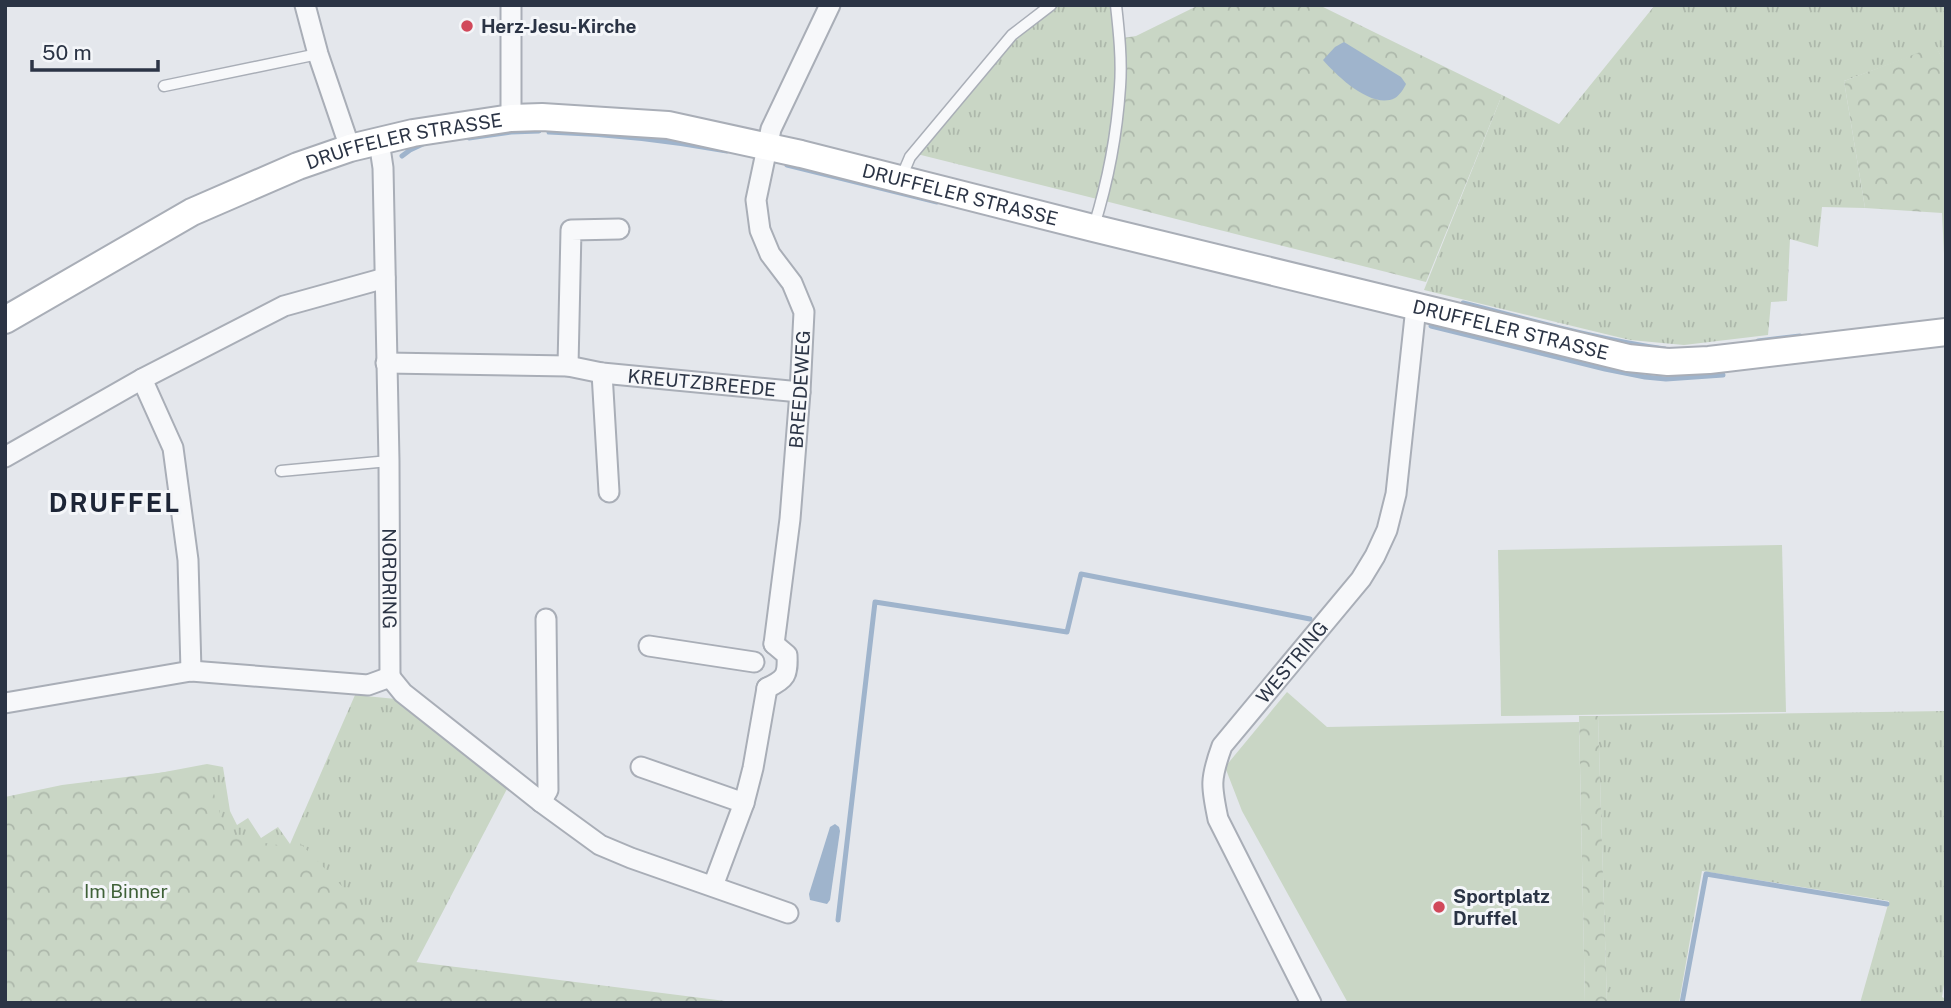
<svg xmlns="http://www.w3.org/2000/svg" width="1951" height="1008" font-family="'Public Sans',sans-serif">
  <defs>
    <pattern id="grass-tufts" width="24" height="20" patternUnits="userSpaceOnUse" patternTransform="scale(1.75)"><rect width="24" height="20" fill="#c9d6c5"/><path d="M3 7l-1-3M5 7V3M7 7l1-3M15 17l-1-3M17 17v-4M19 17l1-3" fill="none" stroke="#adb8ab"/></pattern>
    <pattern id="forest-crowns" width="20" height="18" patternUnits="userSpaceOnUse" patternTransform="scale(1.75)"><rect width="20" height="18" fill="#c9d6c5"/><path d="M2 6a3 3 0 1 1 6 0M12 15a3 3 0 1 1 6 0" fill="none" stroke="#adb8ab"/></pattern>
  </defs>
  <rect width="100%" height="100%" fill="#e4e7ec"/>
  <!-- grass -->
  <g fill="url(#grass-tufts)">
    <path d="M1110,5C1114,32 1118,59 1116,86C1114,124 1105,162 1097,199L917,154L1003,50L1027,27L1055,6Z"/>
    <path d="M1655,5H1946V66L1936,47L1844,81L1865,208L1822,207L1818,247L1790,239L1787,301L1771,302L1768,335L1684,345L1630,340L1424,290L1502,95L1559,124Z"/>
    <path d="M355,695L396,699L508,787L416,963L735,1003H5V802L207,764L223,767L230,811L237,825L248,818L261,838L278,827L290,844Z"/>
    <path d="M1946,711V972L1942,997L1946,999V1003H1860L1889,901L1702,871L1679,1003H1607L1598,716Z"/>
  </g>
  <!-- forest -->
  <g fill="url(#forest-crowns)">
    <path d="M1199,5H1319L1502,95L1426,282L1105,201L1123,38L1136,36Z"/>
    <path d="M1936,46L1946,66V295L1942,213L1865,208L1844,81Z"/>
    <path d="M1579,716H1598L1607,1003H1585Z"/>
    <path d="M206,767L227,837L291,847L295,838L416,962L741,1003H5V797L62,785Z"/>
  </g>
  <!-- pitch -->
  <g fill="#c9d6c5">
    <path d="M1782,545L1786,712L1501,716L1498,550Z"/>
    <path d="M1287,692L1327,727L1579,722L1585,1003H1348L1242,811L1225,767Z"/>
  </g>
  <!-- water -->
  <g fill="#9fb4cc">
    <path d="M1344,42L1401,77L1406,84C1404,88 1400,95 1395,98C1372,110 1337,76 1323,60L1335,47Z"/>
    <path d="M835,824L839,827L840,831L830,900L827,904L810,900L809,894L830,827Z"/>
  </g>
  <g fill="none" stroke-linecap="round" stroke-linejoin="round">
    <!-- stream -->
    <g stroke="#9fb4cc" stroke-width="5">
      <path d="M549,132C610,134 667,140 727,151"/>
      <path d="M469,138L511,132L539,131"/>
      <path d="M402,156L410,150L425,143"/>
      <path d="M787,165L937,202"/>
      <path d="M1463,303C1530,320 1596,339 1665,349"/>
      <path d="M1431,326L1605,369L1645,377L1666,379L1723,375"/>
      <path d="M1758,341L1800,336"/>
      <path d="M838,920L875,602L1067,632L1081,574L1310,619"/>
      <path d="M1682,1003L1706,874L1887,904"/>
    </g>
    <!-- lane casing -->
    <g stroke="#a9aeb7" stroke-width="13">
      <g id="lane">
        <path d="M164,86L318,54"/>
        <path d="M901,178L910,157L1012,35L1051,5"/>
        <path d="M1094,226C1108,181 1117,133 1120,87C1122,60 1119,32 1116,5"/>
        <path d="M281,471L389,461"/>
      </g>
    </g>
    <!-- street casing -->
    <g stroke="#a9aeb7" stroke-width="23">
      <g id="street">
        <path d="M305,5L318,54L350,148"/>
        <path d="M511,5V118"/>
        <path id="s1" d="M379,141L383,168L389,461L390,677"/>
        <path id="s2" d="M386,363L568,366L602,373L800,392"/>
        <path d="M568,366L571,230L619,229"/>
        <path d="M602,373L609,492"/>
        <path d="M142,379L173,448L188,560L191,671"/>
        <path d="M5,457L142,379L284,306L385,278"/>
        <path id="s3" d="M774,644L790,519L800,392L804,312L792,283L770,254L760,230L756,200L771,129L830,5"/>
        <path d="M649,646L754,662"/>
        <path d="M390,677L403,693L541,802L600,845L631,858L788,913"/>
        <path d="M767,688C786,679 788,675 787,655L774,644"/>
        <path d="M5,703L191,671L368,685L390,677"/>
        <path d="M641,767L744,803"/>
        <path d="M541,802L548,790L546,619"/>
        <path d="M713,886L744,803L753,768L767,688"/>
        <path id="s4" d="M1311,1003L1218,819C1211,786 1210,779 1222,746L1361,579L1375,556L1387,530L1396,494L1416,307"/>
      </g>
    </g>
    <!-- secondary casing -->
    <g stroke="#a9aeb7" stroke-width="30">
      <g id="secondary">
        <path id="s5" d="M5,320L192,212L298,166L350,148L413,133L511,118L542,117L668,125L801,154L1093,228L1628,358L1668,362L1709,360L1946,332"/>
      </g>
    </g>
    <!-- lane -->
    <use href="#lane" stroke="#f7f8fa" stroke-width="10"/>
    <!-- street -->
    <use href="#street" stroke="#f7f8fa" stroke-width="19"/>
    <!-- secondary -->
    <use href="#secondary" stroke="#fff" stroke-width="26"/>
  </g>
  <!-- markers -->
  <g fill="#d1495b" stroke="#f4f6f9" stroke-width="2.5">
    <circle cx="467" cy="26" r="7"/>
    <circle cx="1439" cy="907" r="7"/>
  </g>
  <g text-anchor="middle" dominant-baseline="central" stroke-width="6" stroke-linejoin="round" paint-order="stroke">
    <!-- poi labels -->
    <g font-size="19" font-weight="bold" fill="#2b3445" stroke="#f4f6f9" text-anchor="start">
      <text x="481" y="26">Herz-Jesu-Kirche</text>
      <text x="1453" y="896">Sportplatz<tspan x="1453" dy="22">Druffel</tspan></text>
    </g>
    <!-- street labels -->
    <g font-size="19" fill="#2b3445" stroke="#f4f6f9">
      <text stroke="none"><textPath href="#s5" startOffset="441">DRUFFELER STRASSE</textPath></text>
      <text stroke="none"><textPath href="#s5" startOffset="1008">DRUFFELER STRASSE</textPath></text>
      <text stroke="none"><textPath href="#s5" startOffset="1575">DRUFFELER STRASSE</textPath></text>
      <text stroke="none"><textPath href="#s2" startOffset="317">KREUTZBREEDE</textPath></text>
      <text stroke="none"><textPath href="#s3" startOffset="256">BREEDEWEG</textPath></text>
      <text stroke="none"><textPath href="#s1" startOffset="438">NORDRING</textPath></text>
      <text stroke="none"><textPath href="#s4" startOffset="390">WESTRING</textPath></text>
    </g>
    <!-- park labels -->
    <g font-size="19" fill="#3f6138" stroke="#f4f6f9">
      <text x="126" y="891">Im Binner</text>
    </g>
    <!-- district labels -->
    <g font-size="26" font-weight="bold" letter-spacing="2" fill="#1d2536" stroke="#f4f6f9">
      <text x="115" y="502">DRUFFEL</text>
    </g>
  </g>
  <!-- border -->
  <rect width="1951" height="1008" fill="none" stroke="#2b3445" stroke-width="14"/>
  <!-- scale -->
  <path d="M32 60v10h126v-10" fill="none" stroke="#2b3445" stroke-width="3.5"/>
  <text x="42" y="60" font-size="21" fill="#2b3445" stroke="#f4f6f9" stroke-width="5" paint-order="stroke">50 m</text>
</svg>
